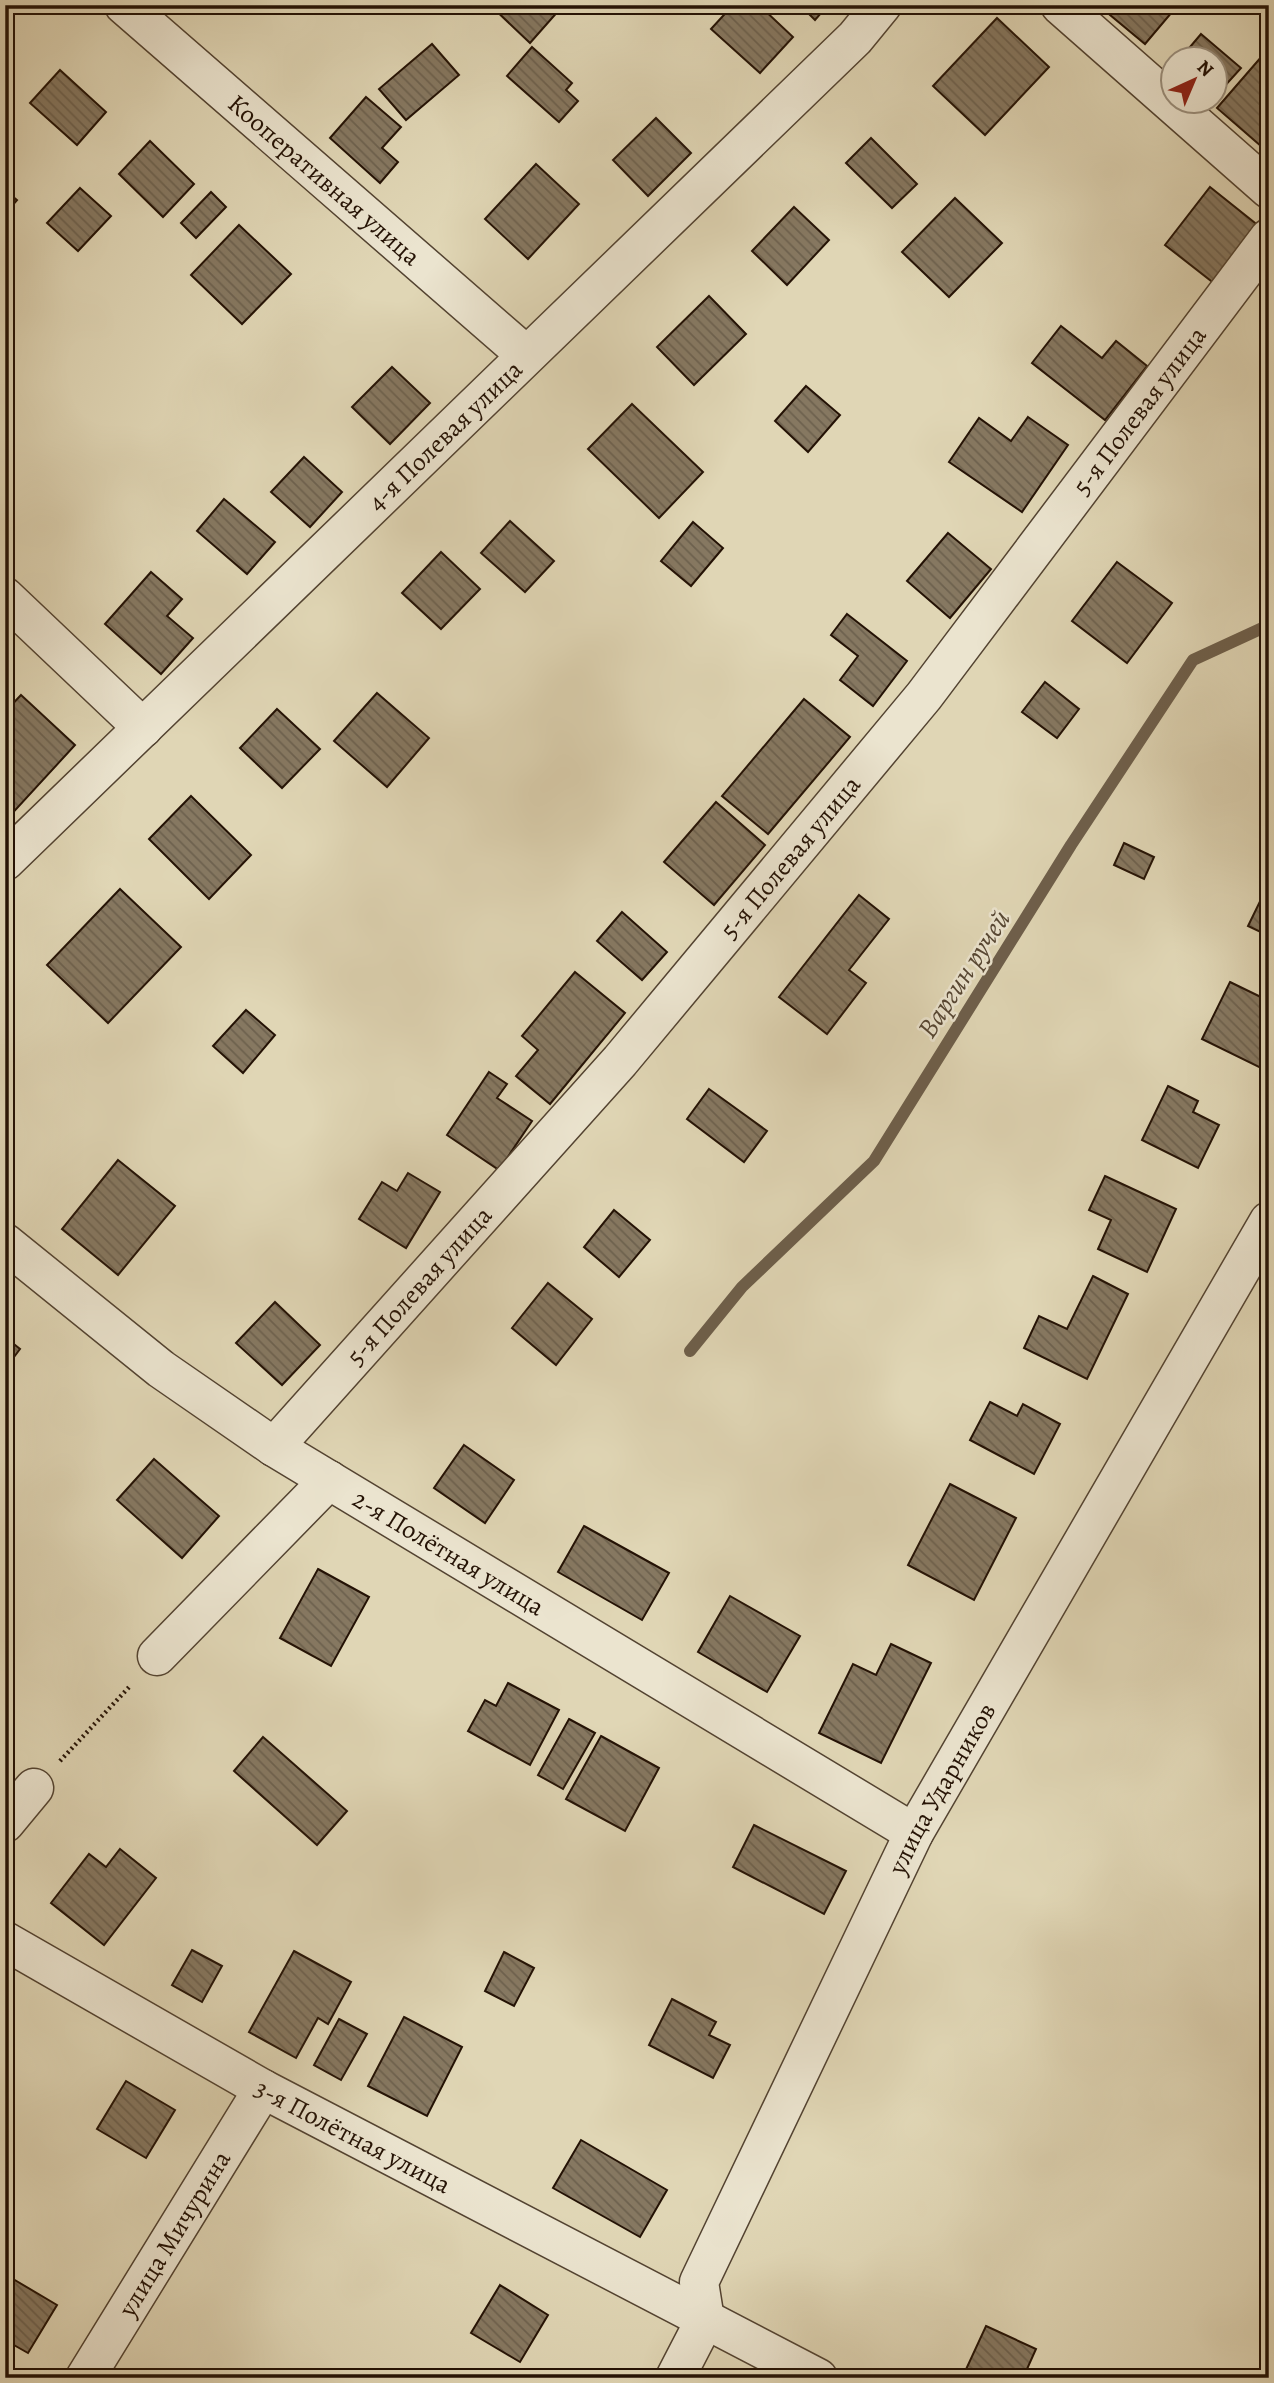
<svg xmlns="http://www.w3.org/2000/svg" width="1274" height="2383" font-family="Alegreya,serif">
  <defs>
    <pattern id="building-back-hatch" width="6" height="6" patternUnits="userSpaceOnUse" patternTransform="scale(1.75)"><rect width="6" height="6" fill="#867861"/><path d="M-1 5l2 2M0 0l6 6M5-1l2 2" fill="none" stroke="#6d614e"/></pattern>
  </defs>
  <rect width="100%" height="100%" fill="#e0d6b5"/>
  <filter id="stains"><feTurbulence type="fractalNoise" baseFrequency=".00286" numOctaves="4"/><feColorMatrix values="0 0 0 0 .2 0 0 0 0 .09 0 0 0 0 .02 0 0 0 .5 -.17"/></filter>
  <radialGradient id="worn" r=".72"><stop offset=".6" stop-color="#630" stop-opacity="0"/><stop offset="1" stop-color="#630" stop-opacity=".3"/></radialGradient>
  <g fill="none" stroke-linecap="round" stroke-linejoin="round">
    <!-- stream -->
    <path stroke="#6e5f4b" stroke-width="12" d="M690,1351L742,1287L874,1161L1071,845L1193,660L1269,625"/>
  </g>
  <!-- building -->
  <g fill="url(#building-back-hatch)" stroke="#241205" stroke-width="2">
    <path d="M490,5H556L560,9L530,43Z"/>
    <path d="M733,5H759L793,37L760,73L711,29Z"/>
    <path d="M800,5H828L815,20Z"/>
    <path d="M1098,5H1178L1145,44Z"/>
    <path d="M997,18L1049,67L985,135L933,86Z"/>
    <path d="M1201,34L1241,68L1214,98V60H1179Z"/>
    <path d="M432,44L459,75L406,120L379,89Z"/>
    <path d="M532,47L572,83L566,90L578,101L559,122L507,76Z"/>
    <path d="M1269,48V153L1217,108Z"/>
    <path d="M60,70L106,112L77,145L30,103Z"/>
    <path d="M366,97L401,127L382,148L398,162L380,183L330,138Z"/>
    <path d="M656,118L691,153L648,196L613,160Z"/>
    <path d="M871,138L917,184L892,208L846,163Z"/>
    <path d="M150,141L194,184L163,217L119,174Z"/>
    <path d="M536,164L579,204L528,259L485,219Z"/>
    <path d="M1210,187L1260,227L1215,284L1165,245Z"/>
    <path d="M80,188L111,216L78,251L47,223Z"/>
    <path d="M5,190L17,200L5,214Z"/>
    <path d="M211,192L226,207L196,238L181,223Z"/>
    <path d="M955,198L1002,243L949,297L902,252Z"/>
    <path d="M794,207L829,240L787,285L752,251Z"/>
    <path d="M239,225L291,274L242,324L191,275Z"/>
    <path d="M709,296L746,334L694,385L657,347Z"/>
    <path d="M1061,326L1102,358L1116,341L1147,366L1105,420L1032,363Z"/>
    <path d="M392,367L430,403L390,444L352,407Z"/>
    <path d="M806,386L840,415L808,452L775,421Z"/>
    <path d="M632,404L703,472L659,518L588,449Z"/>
    <path d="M1028,417L1068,445L1022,512L949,462L979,418L1011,441Z"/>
    <path d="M304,457L342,492L310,527L271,492Z"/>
    <path d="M224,499L275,542L247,574L197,531Z"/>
    <path d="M510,521L554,561L525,592L481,553Z"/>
    <path d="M693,522L723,548L691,586L661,561Z"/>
    <path d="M948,533L991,569L950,618L907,581Z"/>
    <path d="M441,552L480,589L441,629L402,593Z"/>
    <path d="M1117,562L1172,603L1127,663L1072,621Z"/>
    <path d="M151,572L182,599L167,616L193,638L161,674L105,624Z"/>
    <path d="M847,614L907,661L873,706L840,680L858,656L831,635Z"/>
    <path d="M1045,682L1079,709L1057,738L1022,712Z"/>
    <path d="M377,693L429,738L387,787L334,741Z"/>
    <path d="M21,695L75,745L8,818L5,816V712Z"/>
    <path d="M804,699L850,737L768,834L722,796Z"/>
    <path d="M277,709L320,749L282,788L240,748Z"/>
    <path d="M191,796L251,855L209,899L149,839Z"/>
    <path d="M716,802L765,845L714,905L664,862Z"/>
    <path d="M1124,843L1154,857L1144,879L1114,865Z"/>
    <path d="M1269,883V936L1248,926Z"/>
    <path d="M120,889L181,947L108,1023L47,965Z"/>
    <path d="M859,895L889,919L849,970L866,983L827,1034L779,997Z"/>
    <path d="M622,912L667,952L642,980L597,941Z"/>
    <path d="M575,972L625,1013L550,1104L516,1076L538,1050L522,1036Z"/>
    <path d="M1230,982L1269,1001V1051L1261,1068L1202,1039Z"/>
    <path d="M246,1010L275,1035L243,1073L213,1046Z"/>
    <path d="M489,1072L507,1084L497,1098L532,1121L499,1170L447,1135Z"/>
    <path d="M1168,1086L1198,1101L1193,1112L1219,1125L1198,1168L1142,1140Z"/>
    <path d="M709,1089L767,1131L744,1162L687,1119Z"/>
    <path d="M118,1160L175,1206L118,1275L62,1229Z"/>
    <path d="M408,1173L440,1192L406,1248L359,1219L382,1182L397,1191Z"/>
    <path d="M1105,1176L1176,1209L1147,1272L1098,1249L1111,1220L1089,1210Z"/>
    <path d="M614,1210L650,1240L619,1277L584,1247Z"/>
    <path d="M1093,1276L1128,1294L1087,1379L1024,1348L1039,1316L1067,1329Z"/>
    <path d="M548,1283L592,1319L556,1365L512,1328Z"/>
    <path d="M275,1302L320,1345L282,1385L236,1343Z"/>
    <path d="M5,1337L20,1349L5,1369Z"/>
    <path d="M990,1402L1017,1416L1023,1404L1060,1424L1034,1474L970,1440Z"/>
    <path d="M464,1445L514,1480L485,1523L434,1488Z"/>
    <path d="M154,1459L219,1516L182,1558L117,1500Z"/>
    <path d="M950,1484L1016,1518L974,1600L908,1565Z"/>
    <path d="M584,1526L669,1573L642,1620L558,1572Z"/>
    <path d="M318,1569L369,1597L331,1666L280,1638Z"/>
    <path d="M730,1596L800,1636L767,1692L698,1652Z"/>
    <path d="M891,1644L931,1663L881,1763L819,1733L853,1664L876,1675Z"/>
    <path d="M508,1683L559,1710L530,1765L468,1731L485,1700L496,1706Z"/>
    <path d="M569,1719L595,1733L563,1789L538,1775Z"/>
    <path d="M601,1736L659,1768L625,1831L566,1799Z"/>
    <path d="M263,1737L347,1811L317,1845L234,1771Z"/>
    <path d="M754,1825L846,1871L824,1914L733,1867Z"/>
    <path d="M120,1849L156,1878L104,1945L51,1903L89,1854L106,1867Z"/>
    <path d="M192,1950L222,1966L202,2002L172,1985Z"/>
    <path d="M294,1951L351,1982L328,2024L318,2018L296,2058L249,2032Z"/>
    <path d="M504,1952L534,1968L514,2006L485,1991Z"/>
    <path d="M672,1999L716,2022L709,2035L730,2045L713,2078L649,2045Z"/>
    <path d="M404,2017L462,2047L427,2116L368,2086Z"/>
    <path d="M339,2019L367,2034L341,2080L314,2065Z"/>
    <path d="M126,2081L175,2110L146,2158L97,2129Z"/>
    <path d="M581,2140L667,2190L640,2237L553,2188Z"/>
    <path d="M8,2276L57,2305L28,2353L5,2340V2280Z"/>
    <path d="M500,2285L548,2315L520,2362L471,2333Z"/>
    <path d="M986,2326L1036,2349L1023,2378H962Z"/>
  </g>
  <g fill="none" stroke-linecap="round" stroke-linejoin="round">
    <!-- minor casing -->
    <g stroke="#534331" stroke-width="41">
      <g id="minor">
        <path id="s1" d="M124,5L526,355"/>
        <path d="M1060,5L1269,189"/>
        <path d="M5,597L143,728"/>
        <path id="s2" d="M5,861L855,38L882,5"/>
        <path id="s3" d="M5,1243L161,1369L274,1447L914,1833"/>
        <path id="s4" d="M274,1447L620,1061L924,696L1269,238"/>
        <path d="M157,1656L329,1480"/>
        <path d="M5,1823L34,1788"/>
        <path id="s5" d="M5,1941L263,2089L818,2378"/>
        <path id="s6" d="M85,2378L263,2089"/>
        <path id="s7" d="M675,2378L705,2320L699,2282L914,1833L1269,1221"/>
      </g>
    </g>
    <!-- path -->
    <path stroke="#241205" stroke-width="4.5" stroke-dasharray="2 3.5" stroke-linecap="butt" d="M60,1761L131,1685"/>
    <!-- minor -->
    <use href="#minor" stroke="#ebe4cf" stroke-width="38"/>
  </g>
  <g text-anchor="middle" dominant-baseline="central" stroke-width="5" stroke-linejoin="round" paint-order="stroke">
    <!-- street labels -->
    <g font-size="26" fill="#241205" stroke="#ebe4cf">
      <text stroke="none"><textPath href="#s1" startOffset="266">Кооперативная улица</textPath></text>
      <text stroke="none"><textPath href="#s4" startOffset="1351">5-я Полевая улица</textPath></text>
      <text stroke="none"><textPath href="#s2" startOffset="612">4-я Полевая улица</textPath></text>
      <text stroke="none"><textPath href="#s4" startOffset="784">5-я Полевая улица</textPath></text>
      <text stroke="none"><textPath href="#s4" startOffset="217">5-я Полевая улица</textPath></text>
      <text stroke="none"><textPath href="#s3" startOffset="542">2-я Полётная улица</textPath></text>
      <text stroke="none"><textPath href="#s7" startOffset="654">улица Ударников</textPath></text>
      <text stroke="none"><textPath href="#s5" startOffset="399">3-я Полётная улица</textPath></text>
      <text stroke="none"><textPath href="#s6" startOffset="170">улица Мичурина</textPath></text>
    </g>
    <!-- water labels -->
    <g font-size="28" font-style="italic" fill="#564633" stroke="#ebe4cf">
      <text transform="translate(964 974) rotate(-57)">Варгин ручей</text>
    </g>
  </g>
  <!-- margin -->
  <rect width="1274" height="2383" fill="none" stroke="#e0d6b5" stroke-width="28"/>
  <rect x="7" y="7" width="1260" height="2369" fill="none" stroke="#241205" stroke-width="3.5"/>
  <rect x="14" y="14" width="1246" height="2355" fill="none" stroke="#241205" stroke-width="2"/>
  <!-- north arrow -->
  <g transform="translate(1194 80) rotate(44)"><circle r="33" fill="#ebe4cf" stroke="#9b907e" stroke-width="2"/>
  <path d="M0-5L12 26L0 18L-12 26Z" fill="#8f2418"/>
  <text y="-10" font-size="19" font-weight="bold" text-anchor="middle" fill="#241205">N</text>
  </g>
  <rect width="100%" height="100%" filter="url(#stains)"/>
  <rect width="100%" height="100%" fill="url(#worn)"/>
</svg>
